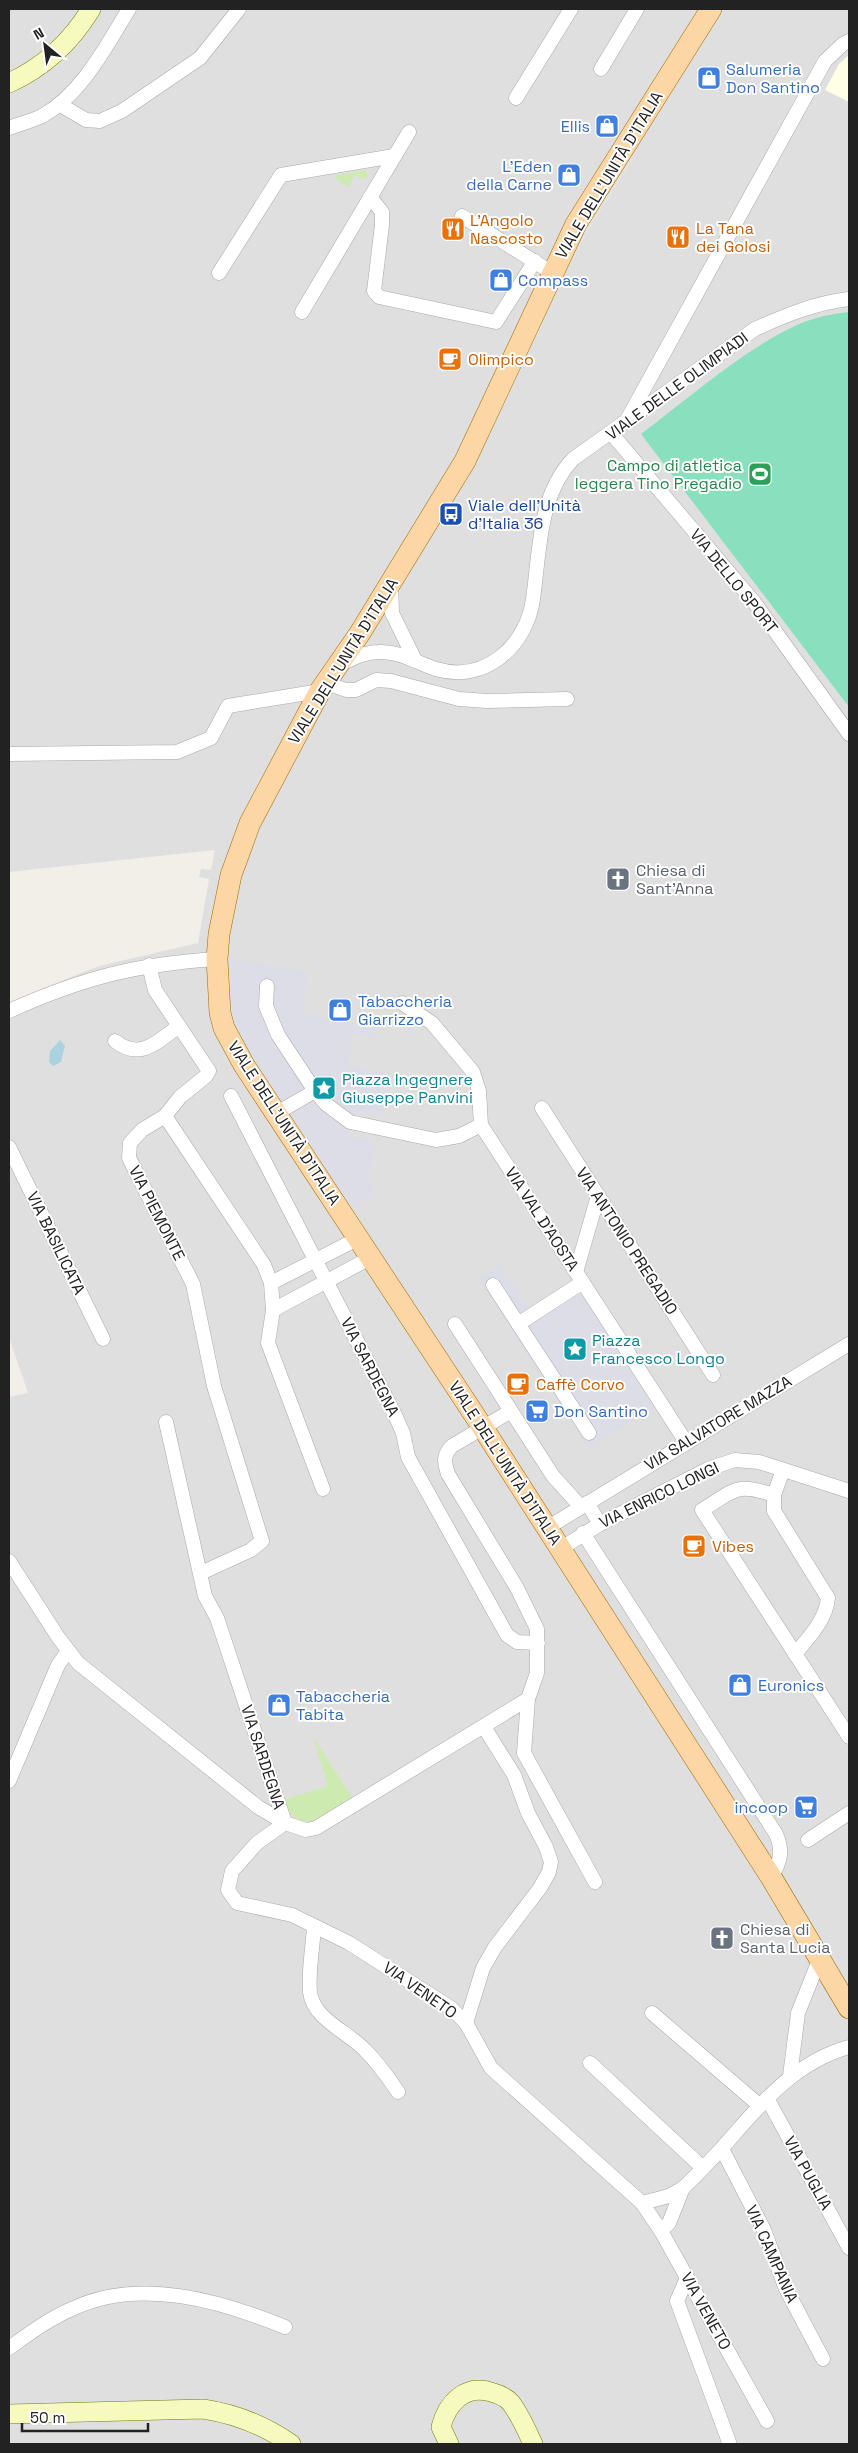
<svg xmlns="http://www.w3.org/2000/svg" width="858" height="2453" font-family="'Space Grotesk',sans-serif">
  <rect width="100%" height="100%" fill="#f2efe9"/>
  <!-- residential -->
  <path fill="#e0dfdf" d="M9,9H849V2444H9V1397L28,1393L9,1337V1002L99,966L198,943L209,879L199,877L201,869L211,870L215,850L9,872Z"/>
  <!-- education -->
  <path fill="#ffffe5" d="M849,55V102L825,90L839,64Z"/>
  <!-- grass -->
  <g fill="#cdebb0">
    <path d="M366,170L368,177L363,179L355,175L348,187L333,176Z"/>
    <path d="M313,1736L353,1799C328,1815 300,1840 283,1800L328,1786Z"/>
  </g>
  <!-- pitch -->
  <path fill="#88e0be" d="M849,312V707L641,434C689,398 744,349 797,325C814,317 832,314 849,312Z"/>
  <!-- parking -->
  <path fill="#e2e2e2" d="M628,154L634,158L588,232L567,269L537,336L532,334L556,277Z"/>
  <!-- plaza -->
  <g fill="#dddde8">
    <path d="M217,959H235L309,973L302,1015L377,1028L375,1038L353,1034L348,1066L410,1077L408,1089L389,1086L384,1116L354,1112L347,1137L375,1141L369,1174L375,1193L343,1214L244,1065Z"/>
    <path d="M500,1264L529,1308L579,1276L660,1403L589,1449L478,1278Z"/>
  </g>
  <!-- water -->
  <path fill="#aad3df" d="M60,1040L65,1046L61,1062L53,1066L49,1062L50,1051Z"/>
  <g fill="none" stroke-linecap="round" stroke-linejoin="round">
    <!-- minor casing -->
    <g stroke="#a9a9a9" stroke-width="15">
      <g id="minor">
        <path d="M601,69L637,9"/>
        <path d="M516,98L571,9"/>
        <path d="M59,104L86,120L100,121L122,111L200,58L239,9"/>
        <path d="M9,128C19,124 32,121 42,116C82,94 106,46 129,9"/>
        <path d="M370,197L382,212V225L374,291L379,297L496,322L535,261"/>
        <path d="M462,216L551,272"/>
        <path d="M219,273L281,175L394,156"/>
        <path d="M302,312L409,132"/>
        <path d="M628,418L825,61L843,44L849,41"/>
        <path d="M611,433L754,602L849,734"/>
        <path d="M391,583L392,613L415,660"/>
        <path d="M339,665C352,659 364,652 379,652C400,651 417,663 436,669C485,684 527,645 533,599C540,551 538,496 573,459L755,329C786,315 815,303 849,299"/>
        <path d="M326,683L346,690H356L376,680L391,681L459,699L487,701L567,699"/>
        <path d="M9,754L177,752L211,738L228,706L320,691"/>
        <path d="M149,965L155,990L209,1071L206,1076L180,1097L165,1116L142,1130L130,1143L129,1158L193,1284L214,1386L262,1541L251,1550L201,1573"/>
        <path d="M267,986L266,1006L278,1035L315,1091L275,1114"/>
        <path d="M402,1003L432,1023L473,1072L479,1091L481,1125L686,1442"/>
        <path d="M9,1011C82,978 137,964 217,959"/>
        <path d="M115,1041C140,1061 157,1042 179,1026"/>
        <path d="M315,1091L326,1104L350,1122L436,1140L459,1136L481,1125"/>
        <path d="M231,1096L395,1415L403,1433L408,1457L507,1635L517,1642L538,1643"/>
        <path d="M542,1108L713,1375"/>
        <path d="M165,1116L264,1265L271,1283L273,1310L268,1343L323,1489"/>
        <path d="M9,1147L103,1339"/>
        <path d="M576,1272L598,1196"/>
        <path d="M271,1283L359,1238"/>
        <path d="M493,1285L589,1433"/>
        <path d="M273,1310L372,1257"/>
        <path d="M455,1324L553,1476L581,1507"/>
        <path d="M518,1324L583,1282"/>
        <path d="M166,1422L205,1596L217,1618L285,1823L306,1830L316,1828L528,1699L537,1673V1629L517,1588L448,1474C444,1462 443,1455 452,1446L511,1411"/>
        <path d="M783,1470L774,1495V1511L828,1598C826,1620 809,1637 795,1654"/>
        <path d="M774,1495C735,1482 735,1490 702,1510L849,1737"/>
        <path d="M587,1503L600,1524"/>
        <path d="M547,1528L849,1344"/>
        <path d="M583,1533L776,1834C783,1850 781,1862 771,1877"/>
        <path d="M560,1549L600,1524L708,1469L735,1460L759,1462L849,1491"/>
        <path d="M9,1561L58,1637L78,1663L258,1807L285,1823L257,1843L232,1871L228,1890L237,1903L292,1915L349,1943L451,2008L466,2023L491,2068L642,2203L661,2231L767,2421"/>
        <path d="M528,1699L524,1753L595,1882"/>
        <path d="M9,1781L58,1665L68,1651"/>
        <path d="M808,1840L849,1813"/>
        <path d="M314,1926C313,1946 308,1972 310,1992C313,2019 348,2032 365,2050C378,2063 388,2077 398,2092"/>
        <path d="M652,2013L759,2105"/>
        <path d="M466,2023L483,1968L495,1947L540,1888L549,1872L551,1862L546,1847L528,1813L514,1775L484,1727"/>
        <path d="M590,2063L703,2168"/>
        <path d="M790,2076L798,2013L820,1958"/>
        <path d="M767,2098L849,2248"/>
        <path d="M722,2149L764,2230L786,2289L823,2359"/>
        <path d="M642,2203L669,2196L683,2188C697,2175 710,2161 723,2147C759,2106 794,2062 849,2047"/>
        <path d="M661,2231L669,2223L683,2188"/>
        <path d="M687,2278L677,2301L729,2442"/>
        <path d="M9,2348C30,2333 50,2318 74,2308C140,2277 221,2301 285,2327"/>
      </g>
    </g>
    <!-- secondary casing -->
    <g stroke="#707d05" stroke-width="20">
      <g id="secondary">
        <path d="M9,83C44,67 71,42 91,9"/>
        <path d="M9,2414L203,2409C236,2414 264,2425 291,2444"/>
        <path d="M449,2444L441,2427C447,2403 465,2384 491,2392C498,2394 506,2397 511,2403C520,2415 527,2431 533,2444"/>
      </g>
    </g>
    <!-- primary casing -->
    <g stroke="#a06b00" stroke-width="22">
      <path id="primary" d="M711,9L576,224L465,461L360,633L320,691L250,823L231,875L219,934L217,959L220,1013L224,1028L244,1065L483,1428L771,1877L849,2008"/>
    </g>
    <!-- minor -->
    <use href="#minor" stroke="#fff" stroke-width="14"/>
    <!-- secondary -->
    <use href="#secondary" stroke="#f7fabf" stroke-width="19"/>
    <!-- primary -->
    <use href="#primary" stroke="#fcd6a4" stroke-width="21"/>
  </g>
  <!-- icons -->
  <defs>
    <g id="shop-square" transform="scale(1.25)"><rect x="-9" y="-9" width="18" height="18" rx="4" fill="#3f7fe0" stroke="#fff"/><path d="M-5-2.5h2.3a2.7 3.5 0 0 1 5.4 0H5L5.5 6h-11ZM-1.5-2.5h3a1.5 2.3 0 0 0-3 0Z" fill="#fff"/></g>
    <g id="restaurant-square" transform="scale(1.25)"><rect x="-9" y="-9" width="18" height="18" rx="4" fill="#e8710a" stroke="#fff"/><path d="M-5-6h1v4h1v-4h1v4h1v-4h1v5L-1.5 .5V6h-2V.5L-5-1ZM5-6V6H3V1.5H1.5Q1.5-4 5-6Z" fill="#fff"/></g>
    <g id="cafe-square" transform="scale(1.25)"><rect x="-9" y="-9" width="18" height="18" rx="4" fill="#e8710a" stroke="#fff"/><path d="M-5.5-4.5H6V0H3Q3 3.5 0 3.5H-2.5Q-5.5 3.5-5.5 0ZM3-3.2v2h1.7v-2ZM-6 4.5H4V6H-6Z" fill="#fff"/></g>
    <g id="stadium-square" transform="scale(1.25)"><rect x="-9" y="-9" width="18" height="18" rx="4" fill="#2e9e5b" stroke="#fff"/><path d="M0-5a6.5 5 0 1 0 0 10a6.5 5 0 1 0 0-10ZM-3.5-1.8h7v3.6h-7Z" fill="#fff"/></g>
    <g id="bus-square" transform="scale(1.25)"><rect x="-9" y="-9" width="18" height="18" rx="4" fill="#1a4fb4" stroke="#fff"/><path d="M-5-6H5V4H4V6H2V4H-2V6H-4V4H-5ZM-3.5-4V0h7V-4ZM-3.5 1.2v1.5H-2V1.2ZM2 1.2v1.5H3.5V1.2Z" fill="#fff"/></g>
    <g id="church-square" transform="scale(1.25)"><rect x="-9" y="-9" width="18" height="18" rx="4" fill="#6b7280" stroke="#fff"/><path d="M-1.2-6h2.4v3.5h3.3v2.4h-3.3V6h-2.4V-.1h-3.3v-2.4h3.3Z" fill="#fff"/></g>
    <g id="sight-square" transform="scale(1.25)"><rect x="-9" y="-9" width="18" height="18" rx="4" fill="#0f9aa8" stroke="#fff"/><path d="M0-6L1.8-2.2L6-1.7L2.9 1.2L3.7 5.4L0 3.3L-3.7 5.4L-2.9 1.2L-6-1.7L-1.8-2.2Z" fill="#fff"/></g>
    <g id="supermarket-square" transform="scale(1.25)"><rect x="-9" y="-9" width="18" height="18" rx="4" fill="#3f7fe0" stroke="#fff"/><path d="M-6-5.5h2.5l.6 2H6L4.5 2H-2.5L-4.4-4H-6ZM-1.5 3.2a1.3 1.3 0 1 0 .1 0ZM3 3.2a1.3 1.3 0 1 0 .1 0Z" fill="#fff"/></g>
  </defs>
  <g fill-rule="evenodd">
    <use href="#shop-square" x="709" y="78"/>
    <use href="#shop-square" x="607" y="126"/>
    <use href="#shop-square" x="569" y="175"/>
    <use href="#restaurant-square" x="453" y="229"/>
    <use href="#restaurant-square" x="678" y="237"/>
    <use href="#shop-square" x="501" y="280"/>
    <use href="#cafe-square" x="450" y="359"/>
    <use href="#stadium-square" x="760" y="474"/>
    <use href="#bus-square" x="451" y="514"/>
    <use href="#church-square" x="618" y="879"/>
    <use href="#shop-square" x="340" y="1010"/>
    <use href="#sight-square" x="324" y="1088"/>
    <use href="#sight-square" x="575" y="1349"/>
    <use href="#cafe-square" x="518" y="1384"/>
    <use href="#supermarket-square" x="537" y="1411"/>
    <use href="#cafe-square" x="694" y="1546"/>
    <use href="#shop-square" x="740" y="1685"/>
    <use href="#shop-square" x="279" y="1705"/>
    <use href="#supermarket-square" x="806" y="1807"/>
    <use href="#church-square" x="722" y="1938"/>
  </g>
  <g text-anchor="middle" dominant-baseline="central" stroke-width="4" stroke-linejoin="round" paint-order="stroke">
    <!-- shop labels -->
    <g font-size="16" fill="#366cbe" stroke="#fff" text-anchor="start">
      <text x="726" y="69">Salumeria<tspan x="726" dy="18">Don Santino</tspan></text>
      <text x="590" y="126" text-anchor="end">Ellis</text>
      <text x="552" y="166" text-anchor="end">L'Eden<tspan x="552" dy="18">della Carne</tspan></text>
      <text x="518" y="280">Compass</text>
      <text x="358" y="1001">Tabaccheria<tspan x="358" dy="18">Giarrizzo</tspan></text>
      <text x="554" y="1411">Don Santino</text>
      <text x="758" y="1685">Euronics</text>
      <text x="296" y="1696">Tabaccheria<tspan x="296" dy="18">Tabita</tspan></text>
      <text x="788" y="1807" text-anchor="end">incoop</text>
    </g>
    <!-- street labels -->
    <g font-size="16" fill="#222" stroke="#fff">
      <text transform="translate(609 175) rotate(-59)">VIALE DELL'UNITÀ D'ITALIA</text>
      <text transform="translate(677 386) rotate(-36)">VIALE DELLE OLIMPIADI</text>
      <text transform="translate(734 581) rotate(51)">VIA DELLO SPORT</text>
      <text transform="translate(343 661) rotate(-58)">VIALE DELL'UNITÀ D'ITALIA</text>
      <text transform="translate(284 1123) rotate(57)">VIALE DELL'UNITÀ D'ITALIA</text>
      <text transform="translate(157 1213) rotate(63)">VIA PIEMONTE</text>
      <text transform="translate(542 1219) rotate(57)">VIA VAL D'AOSTA</text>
      <text transform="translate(627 1241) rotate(57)">VIA ANTONIO PREGADIO</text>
      <text transform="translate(56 1243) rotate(64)">VIA BASILICATA</text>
      <text transform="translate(370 1367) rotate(63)">VIA SARDEGNA</text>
      <text transform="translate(718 1423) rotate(-31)">VIA SALVATORE MAZZA</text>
      <text transform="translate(505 1463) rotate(57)">VIALE DELL'UNITÀ D'ITALIA</text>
      <text transform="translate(659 1495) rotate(-26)">VIA ENRICO LONGI</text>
      <text transform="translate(263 1757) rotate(72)">VIA SARDEGNA</text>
      <text transform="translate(420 1990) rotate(35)">VIA VENETO</text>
      <text transform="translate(808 2173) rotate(61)">VIA PUGLIA</text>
      <text transform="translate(772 2254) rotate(66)">VIA CAMPANIA</text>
      <text transform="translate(706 2311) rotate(61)">VIA VENETO</text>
    </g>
    <!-- food labels -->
    <g font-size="16" fill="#c56008" stroke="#fff" text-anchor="start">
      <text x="470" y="220">L'Angolo<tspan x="470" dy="18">Nascosto</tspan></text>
      <text x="696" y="228">La Tana<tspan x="696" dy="18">dei Golosi</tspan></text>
      <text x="468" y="359">Olimpico</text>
      <text x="536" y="1384">Caffè Corvo</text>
      <text x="712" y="1546">Vibes</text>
    </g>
    <!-- leisure labels -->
    <g font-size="16" fill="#27864d" stroke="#fff" text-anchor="end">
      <text x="742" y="465">Campo di atletica<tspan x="742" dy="18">leggera Tino Pregadio</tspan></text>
    </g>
    <!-- transit labels -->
    <g font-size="16" fill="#164399" stroke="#fff" text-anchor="start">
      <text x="468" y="505">Viale dell'Unità<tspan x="468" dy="18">d'Italia 36</tspan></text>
    </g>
    <!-- worship labels -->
    <g font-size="16" fill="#5b616d" stroke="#fff" text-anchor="start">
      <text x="636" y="870">Chiesa di<tspan x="636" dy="18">Sant'Anna</tspan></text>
      <text x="740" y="1929">Chiesa di<tspan x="740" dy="18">Santa Lucia</tspan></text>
    </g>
    <!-- culture labels -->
    <g font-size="16" fill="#0d838f" stroke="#fff" text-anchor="start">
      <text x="342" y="1079">Piazza Ingegnere<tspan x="342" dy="18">Giuseppe Panvini</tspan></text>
      <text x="592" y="1340">Piazza<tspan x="592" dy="18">Francesco Longo</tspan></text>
    </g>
  </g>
  <!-- border -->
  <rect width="858" height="2453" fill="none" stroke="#222222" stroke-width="20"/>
  <!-- north arrow -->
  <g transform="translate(45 45) rotate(331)" stroke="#ffffff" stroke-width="4" paint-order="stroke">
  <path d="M0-4L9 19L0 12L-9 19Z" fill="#222222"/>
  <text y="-8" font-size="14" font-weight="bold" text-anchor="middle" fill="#222222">N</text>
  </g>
  <!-- scale -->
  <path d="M22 2423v8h126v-8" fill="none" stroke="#222222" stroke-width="2.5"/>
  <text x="30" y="2423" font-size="15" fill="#222222" stroke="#ffffff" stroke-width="4" paint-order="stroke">50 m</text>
</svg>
